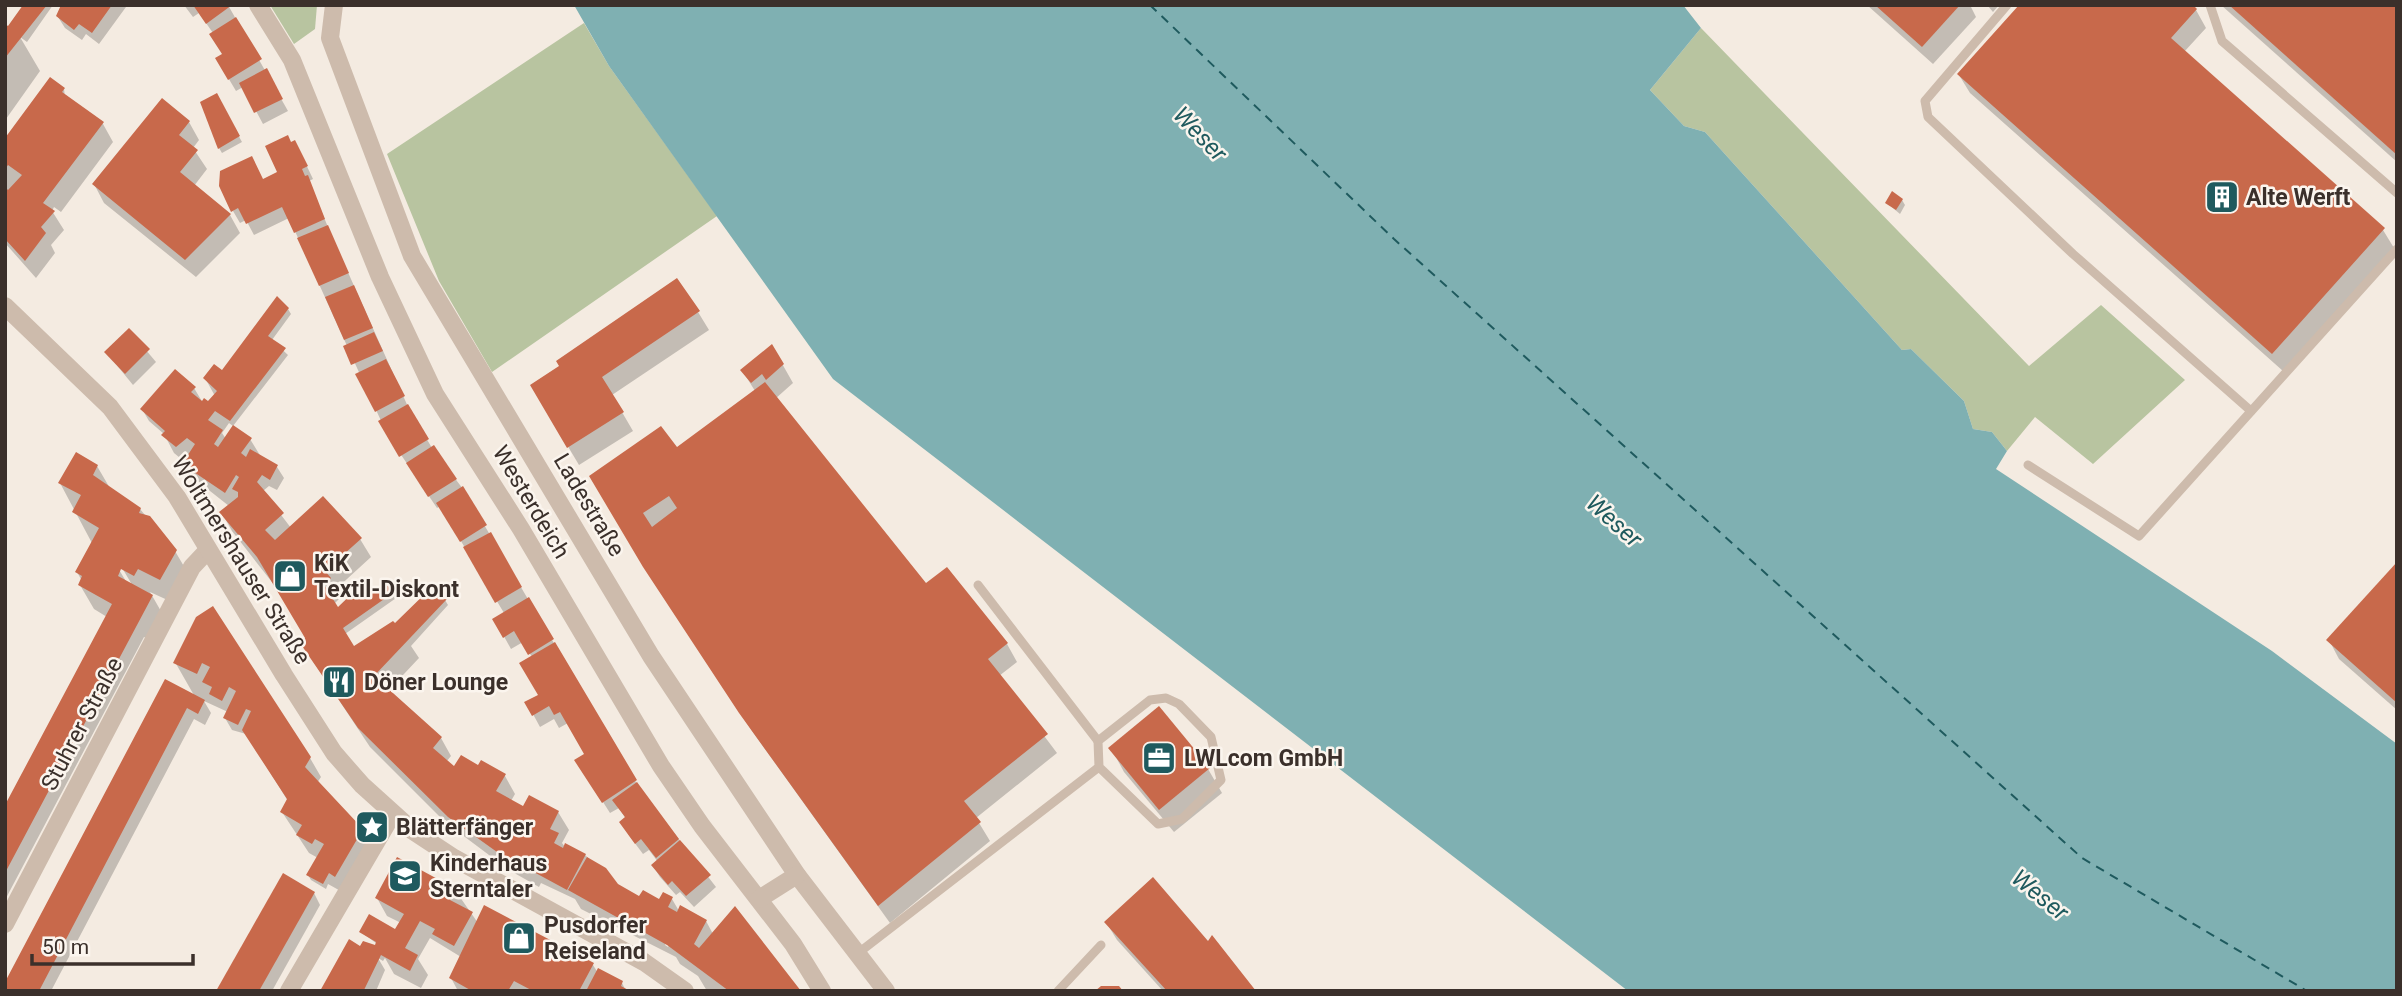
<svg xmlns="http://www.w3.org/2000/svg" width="2402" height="996" font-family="Roboto,sans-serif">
  <rect width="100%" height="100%" fill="#f4ebe1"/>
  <!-- green -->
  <g fill="#b8c4a0">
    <path d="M270,5H317L315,29L294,44Z"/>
    <path d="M584,23L609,66L717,216L492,372L439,281L387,154Z"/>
    <path d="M1701,28L2029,366L2101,305L2185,380L2093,464L2035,417L2007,451L1992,432L1973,429L1964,401L1911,349L1902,350L1705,132L1684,126L1650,90Z"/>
  </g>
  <!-- water -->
  <path fill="#7fb0b2" d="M574,5H1683L1701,28L1650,90L1684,126L1705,132L1902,350L1911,349L1964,401L1973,429L1992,432L2007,451L1996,469L2272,651L2397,744V991H1628L833,379L609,66Z"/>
  <!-- shadow -->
  <g fill="#0003" fill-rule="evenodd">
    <path d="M25,5H53L27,42L20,37L40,71L6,119L5,26L8,29Z"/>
    <path d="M63,5H126V7L99,44L86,34L82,40L65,28L58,17Z"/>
    <path d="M184,5H228L288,111L263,124L243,87L236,91L217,59L224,55L213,33L199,13L193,17Z"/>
    <path d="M1867,5H1970L1976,17L1933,64Z"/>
    <path d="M1987,5H1999L1993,12Z"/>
    <path d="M2221,5H2397V162Z"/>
    <path d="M2196,10L2206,28L2184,52L2383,230L2394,248L2283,371L1970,93L1959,75Z"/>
    <path d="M64,89L65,97L103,124L113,142L61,212L54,207L52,211L64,230L51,245L55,253L36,278L5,243V140Z"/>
    <path d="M216,95L242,142L222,153L219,148Z"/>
    <path d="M189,122L199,140L193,148L207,169L194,186L230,215L240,233L196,277L104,203L94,184Z"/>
    <path d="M301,154L313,179L309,181L330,232L409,409L432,448L463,489L640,789L716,887L694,907L680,892L676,895L660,877L653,866L658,862L649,850L643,854L628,834L626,819L619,808L610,813L584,772L587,754L568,723L559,728L554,719L540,727L527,703L540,696L532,657L523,642L511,649L501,631L504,613L440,506L437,508L387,434L289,218L254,235L246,220L240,223L233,211L263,181L280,173Z"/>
    <path d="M1902,200L1905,205L1900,214L1887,203Z"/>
    <path d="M288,309L291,314L272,340L288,355L233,426L229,423L222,433L226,439H250L261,457L277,467L284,478L277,490L269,486L263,491L291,528L360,539L371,557L335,590L340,598L334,604L338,610L391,584L396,591L399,596L345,634L354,648L445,600L448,605L411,646L419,658L388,691L441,738L451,756L446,762L455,769L479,767L505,776L515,794L511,801L523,808L558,812L569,830L562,843L565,847L585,855L615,883L640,899L660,902L672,899L679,911L706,921L713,934L799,991H707L698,976L680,964L676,957L581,909L575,899L541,883L539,887L509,870L445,822L370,747L313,661L311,645L275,586L232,531L222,513L229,506L191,476L185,462L174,453L164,434L149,421L142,409L194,388L203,403H208L215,396L205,378L228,377ZM679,921H683L668,947L665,945Z"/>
    <path d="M698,312L709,330L612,395L633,431L579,465L532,386Z"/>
    <path d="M129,330L156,362L133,385L106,352Z"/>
    <path d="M772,346L793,383L775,399L925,585L1007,644L1017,662L999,676L1057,753L976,818L990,841L890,923L752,731L656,585L591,477L677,449L755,391L742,370Z"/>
    <path d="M97,466L111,490L140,509L175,551L189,575L174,603L150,592L166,620L154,642L144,637L5,900V810L107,617L94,609L80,585L82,581L77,572L93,545L60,483ZM118,561L131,583H127L115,563Z"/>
    <path d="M2397,565V710L2339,659L2329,640Z"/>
    <path d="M197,618L310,758L321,777L317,783L361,830L372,848L346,894L328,884L326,889L311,880L308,875L318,858L309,853L282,812L288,801L246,734L232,730L225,718L228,712L204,701L211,713L205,725L194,719L51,991H5L166,681L195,697L175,662Z"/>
    <path d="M1111,748L1208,769L1222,793L1174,832L1124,772Z"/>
    <path d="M455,890L478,923L593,965L598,973L622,983L626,991H458L451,978L461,957L430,938L418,959L428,975L421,988L394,974L385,958L383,961L378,958L385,970L376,991H322L361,948L380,946L361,932H396L401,923L387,916L377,898Z"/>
    <path d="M314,893L320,905L272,991H218Z"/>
    <path d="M1106,922L1208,943L1254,991H1163L1117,940Z"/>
  </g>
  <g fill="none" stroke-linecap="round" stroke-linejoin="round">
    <!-- ferry -->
    <path stroke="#1f5a5e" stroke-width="2" stroke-dasharray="9 7" stroke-linecap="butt" d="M1150,5L1394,239L2082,858L2307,991"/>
  </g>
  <!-- building -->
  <g fill="#c8694b" fill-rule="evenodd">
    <path d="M23,5H47L5,58V24L8,26Z"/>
    <path d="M61,5H112L92,33L79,24L74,30L56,16Z"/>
    <path d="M193,5H232L206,24Z"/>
    <path d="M1875,5H1960L1922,47Z"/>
    <path d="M2019,5H2193L2197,9L2171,38L2385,228L2272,354L1957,74Z"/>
    <path d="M2229,5H2397V155Z"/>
    <path d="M236,17L262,59L228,80L215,58L222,54L209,34Z"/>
    <path d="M267,68L283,99L254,113L239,83Z"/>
    <path d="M50,77L65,88L62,92L104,122L43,203L55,211L41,227L46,233L25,261L5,239V187L8,190L22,175L8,165L5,169V138Z"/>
    <path d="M217,93L240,136L218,149L200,102Z"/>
    <path d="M162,98L190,121L179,135L198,150L180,172L231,214L185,260L92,184Z"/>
    <path d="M288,135L291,142L295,140L308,166L302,169L305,176L308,175L325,219L294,233L282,207L246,224L238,208L231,212L219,186L220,171L252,156L263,179L277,172L265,146Z"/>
    <path d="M1892,191L1903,199L1896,210L1885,203Z"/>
    <path d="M328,225L349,273L319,286L297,238Z"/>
    <path d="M677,278L700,311L602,377L624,412L567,448L530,385L559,366L556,361Z"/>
    <path d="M354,285L373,328L344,340L325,297Z"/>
    <path d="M277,296L289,308L268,336L286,348L230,421L215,411L208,420L223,430L214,444L218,447L233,425L252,438L241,453L246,457L250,449L278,465L270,480L262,475L257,482L284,513L265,530L275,540L323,496L362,538L325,571L331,578L324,585L338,607L362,584L374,592L384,582L386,585L391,581L397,590L343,628L354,646L393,621L395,623L436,583L447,599L374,676L442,737L433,748L454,766L461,755L478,765L481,760L506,774L496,791L523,806L529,795L559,811L550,829L559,833L554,843L563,848L565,843L586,854L567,890L497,852L448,817L358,728L300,643L305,638L257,557L219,512L238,497V492L232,489L239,477L236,475L225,493L182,464L195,444L187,438L176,447L161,435L165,431L140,409L175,369L196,387L191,392L202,401L204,398L208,401L217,391L203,378L214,364L222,370Z"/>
    <path d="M129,328L150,349L125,374L104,352Z"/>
    <path d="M374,332L383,351L351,365L343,346Z"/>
    <path d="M772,344L784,364L766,380L762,374L751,383L740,370Z"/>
    <path d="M386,359L405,396L375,412L355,374Z"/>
    <path d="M765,382L926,583L947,567L1008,643L988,659L1048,734L964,801L981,822L878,906L739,713L643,567L589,476L661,426L677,447ZM669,496L677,508L652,527L643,513Z"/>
    <path d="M408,404L429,439L399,457L378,421Z"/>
    <path d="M434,445L457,479L428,497L406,463Z"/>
    <path d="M76,452L98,465L93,475L141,508L139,513L150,516L177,550L160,580L138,569L134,576L121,569L118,576L153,595L5,873V805L112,604L78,585L82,576L75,572L99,528L72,512L81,495L58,483Z"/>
    <path d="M463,486L487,525L460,542L436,503Z"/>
    <path d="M491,532L522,587L495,603L463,547Z"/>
    <path d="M2397,562V703L2326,640Z"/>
    <path d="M529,597L554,639L528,655L514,631L503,638L492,619Z"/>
    <path d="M213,606L311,757L305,767L363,829L335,877L329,873L323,884L306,875L324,844L315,839L312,844L296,835L302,825L280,812L287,799L242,730L251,711L246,709L238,725L223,718L236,691L229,687L222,701L209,694L212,687L202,682L210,667L202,663L197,674L173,663L196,617Z"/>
    <path d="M555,642L637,780L602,803L574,760L584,754L560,712L554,715L549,706L532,716L524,702L538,695L519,663Z"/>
    <path d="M165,679L205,700L198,714L187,708L39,991H5V982Z"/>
    <path d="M1159,706L1210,768L1159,810L1108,748Z"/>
    <path d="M637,782L679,839L656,858L641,839L635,844L619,822L625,817L612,800Z"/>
    <path d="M680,840L711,875L686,896L672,881L668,885L651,865Z"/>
    <path d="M397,857L456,889L450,900L473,912L454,946L432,934L435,929L420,921L405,948L418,955L410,971L381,955L364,990L320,991L349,939L360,946L363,941L375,945L376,942L359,932L369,914L395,929L404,914L375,898Z"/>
    <path d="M587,857L606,868L618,884L639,896L643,890L659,899L663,892L673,897L668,907L677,912L680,905L707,920L694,944L699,948L735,906L801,991H729L667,945L568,890Z"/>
    <path d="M283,873L315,892L259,991H216Z"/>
    <path d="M1153,877L1208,941L1212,935L1256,991H1167L1104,922Z"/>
    <path d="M484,905L594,963L579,991H533L514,981L508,991H472L449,978Z"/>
    <path d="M598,968L623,981L621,986L630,991H586Z"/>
    <path d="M1101,986H1119L1123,991H1095Z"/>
  </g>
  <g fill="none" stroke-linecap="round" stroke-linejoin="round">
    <!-- service -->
    <g stroke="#cdbbac" stroke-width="9">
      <path d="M2007,5L1925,101L1928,117L2073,254L2251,411"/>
      <path d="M2210,5L2222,41L2397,193"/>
      <path d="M2028,465L2139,536L2397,249"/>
      <path d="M978,585L1098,741"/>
      <path d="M857,954L1099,767L1158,824L1182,819L1221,780L1211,737L1179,704L1166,698L1150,700L1098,741L1099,767"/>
      <path d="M1058,991L1101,945"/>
    </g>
    <!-- minor -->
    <g stroke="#cdbbac" stroke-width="18">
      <path d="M258,5L292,60L380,277L435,394L521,529L661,766L702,826L793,944L822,991"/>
      <path d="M334,5L330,38L412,256L651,656L797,875L886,991"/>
      <path d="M759,899L797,875"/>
      <path d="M5,924L192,567L208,550"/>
      <path d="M289,991L392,815"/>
    </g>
    <!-- tertiary -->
    <path stroke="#cdbbac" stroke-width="18" d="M5,306L110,407L177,497L284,675L334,753L362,785L413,831L454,858L644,962L685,991"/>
  </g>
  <!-- icons -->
  <defs>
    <g id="building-square" transform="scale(1.75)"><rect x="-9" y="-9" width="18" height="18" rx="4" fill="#1f5a5e" stroke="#fbf5ee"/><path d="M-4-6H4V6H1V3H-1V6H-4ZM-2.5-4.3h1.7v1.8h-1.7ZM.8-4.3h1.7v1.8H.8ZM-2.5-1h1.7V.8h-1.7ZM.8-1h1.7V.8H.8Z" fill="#fff"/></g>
    <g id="shop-square" transform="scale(1.75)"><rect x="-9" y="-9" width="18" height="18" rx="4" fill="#1f5a5e" stroke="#fbf5ee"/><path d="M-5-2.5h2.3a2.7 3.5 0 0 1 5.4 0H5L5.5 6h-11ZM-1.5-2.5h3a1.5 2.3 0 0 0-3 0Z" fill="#fff"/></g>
    <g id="restaurant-square" transform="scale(1.75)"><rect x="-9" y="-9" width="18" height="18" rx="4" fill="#1f5a5e" stroke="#fbf5ee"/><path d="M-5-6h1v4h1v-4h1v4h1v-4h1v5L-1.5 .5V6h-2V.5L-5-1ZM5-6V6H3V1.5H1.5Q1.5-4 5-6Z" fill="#fff"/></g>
    <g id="office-square" transform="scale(1.75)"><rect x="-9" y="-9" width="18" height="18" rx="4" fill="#1f5a5e" stroke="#fbf5ee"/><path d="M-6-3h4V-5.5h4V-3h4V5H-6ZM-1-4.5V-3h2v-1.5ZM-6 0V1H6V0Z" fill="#fff"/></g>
    <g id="sight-square" transform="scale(1.75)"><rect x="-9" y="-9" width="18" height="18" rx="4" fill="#1f5a5e" stroke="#fbf5ee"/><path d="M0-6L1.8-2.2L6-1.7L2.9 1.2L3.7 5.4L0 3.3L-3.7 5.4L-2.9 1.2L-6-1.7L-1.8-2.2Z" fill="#fff"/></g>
    <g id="school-square" transform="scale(1.75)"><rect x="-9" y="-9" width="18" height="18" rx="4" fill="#1f5a5e" stroke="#fbf5ee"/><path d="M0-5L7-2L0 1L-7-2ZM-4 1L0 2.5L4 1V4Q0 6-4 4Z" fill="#fff"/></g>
  </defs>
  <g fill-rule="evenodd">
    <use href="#building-square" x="2222" y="197"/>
    <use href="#shop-square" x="290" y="576"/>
    <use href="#restaurant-square" x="339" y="682"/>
    <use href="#office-square" x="1159" y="758"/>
    <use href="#sight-square" x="372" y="827"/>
    <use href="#school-square" x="405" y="876"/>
    <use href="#shop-square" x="519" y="938"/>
  </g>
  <g text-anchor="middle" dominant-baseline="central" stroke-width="5" stroke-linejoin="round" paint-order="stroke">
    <!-- poi labels -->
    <g font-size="23" font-weight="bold" fill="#3b302b" stroke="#fbf5ee" text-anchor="start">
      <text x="2246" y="197">Alte Werft</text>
      <text x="314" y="563">KiK<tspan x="314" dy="26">Textil-Diskont</tspan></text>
      <text x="364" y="682">Döner Lounge</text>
      <text x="1184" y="758">LWLcom GmbH</text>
      <text x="396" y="827">Blätterfänger</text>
      <text x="430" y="863">Kinderhaus<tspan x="430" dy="26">Sterntaler</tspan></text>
      <text x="544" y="925">Pusdorfer<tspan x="544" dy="26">Reiseland</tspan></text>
    </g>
    <!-- street labels -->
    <g font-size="23" fill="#3b302b" stroke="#fbf5ee">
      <text transform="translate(531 502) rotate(59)">Westerdeich</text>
      <text transform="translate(589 505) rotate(59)">Ladestraße</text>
      <text transform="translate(241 560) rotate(58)">Woltmershauser Straße</text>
      <text transform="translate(82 724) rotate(-62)">Stuhrer Straße</text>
    </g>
    <!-- water labels -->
    <g font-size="24" font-style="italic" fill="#1f5a5e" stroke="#fbf5ee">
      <text transform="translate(1200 134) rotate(46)">Weser</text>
      <text transform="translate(1614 521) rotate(42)">Weser</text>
      <text transform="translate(2040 895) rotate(39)">Weser</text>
    </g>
  </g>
  <!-- border -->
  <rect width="2402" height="996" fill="none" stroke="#3b302b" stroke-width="14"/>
  <!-- scale -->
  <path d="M32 954v10h161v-10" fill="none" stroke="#3b302b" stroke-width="3.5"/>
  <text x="42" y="954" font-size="21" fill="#3b302b" stroke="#fbf5ee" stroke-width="5" paint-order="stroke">50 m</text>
</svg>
